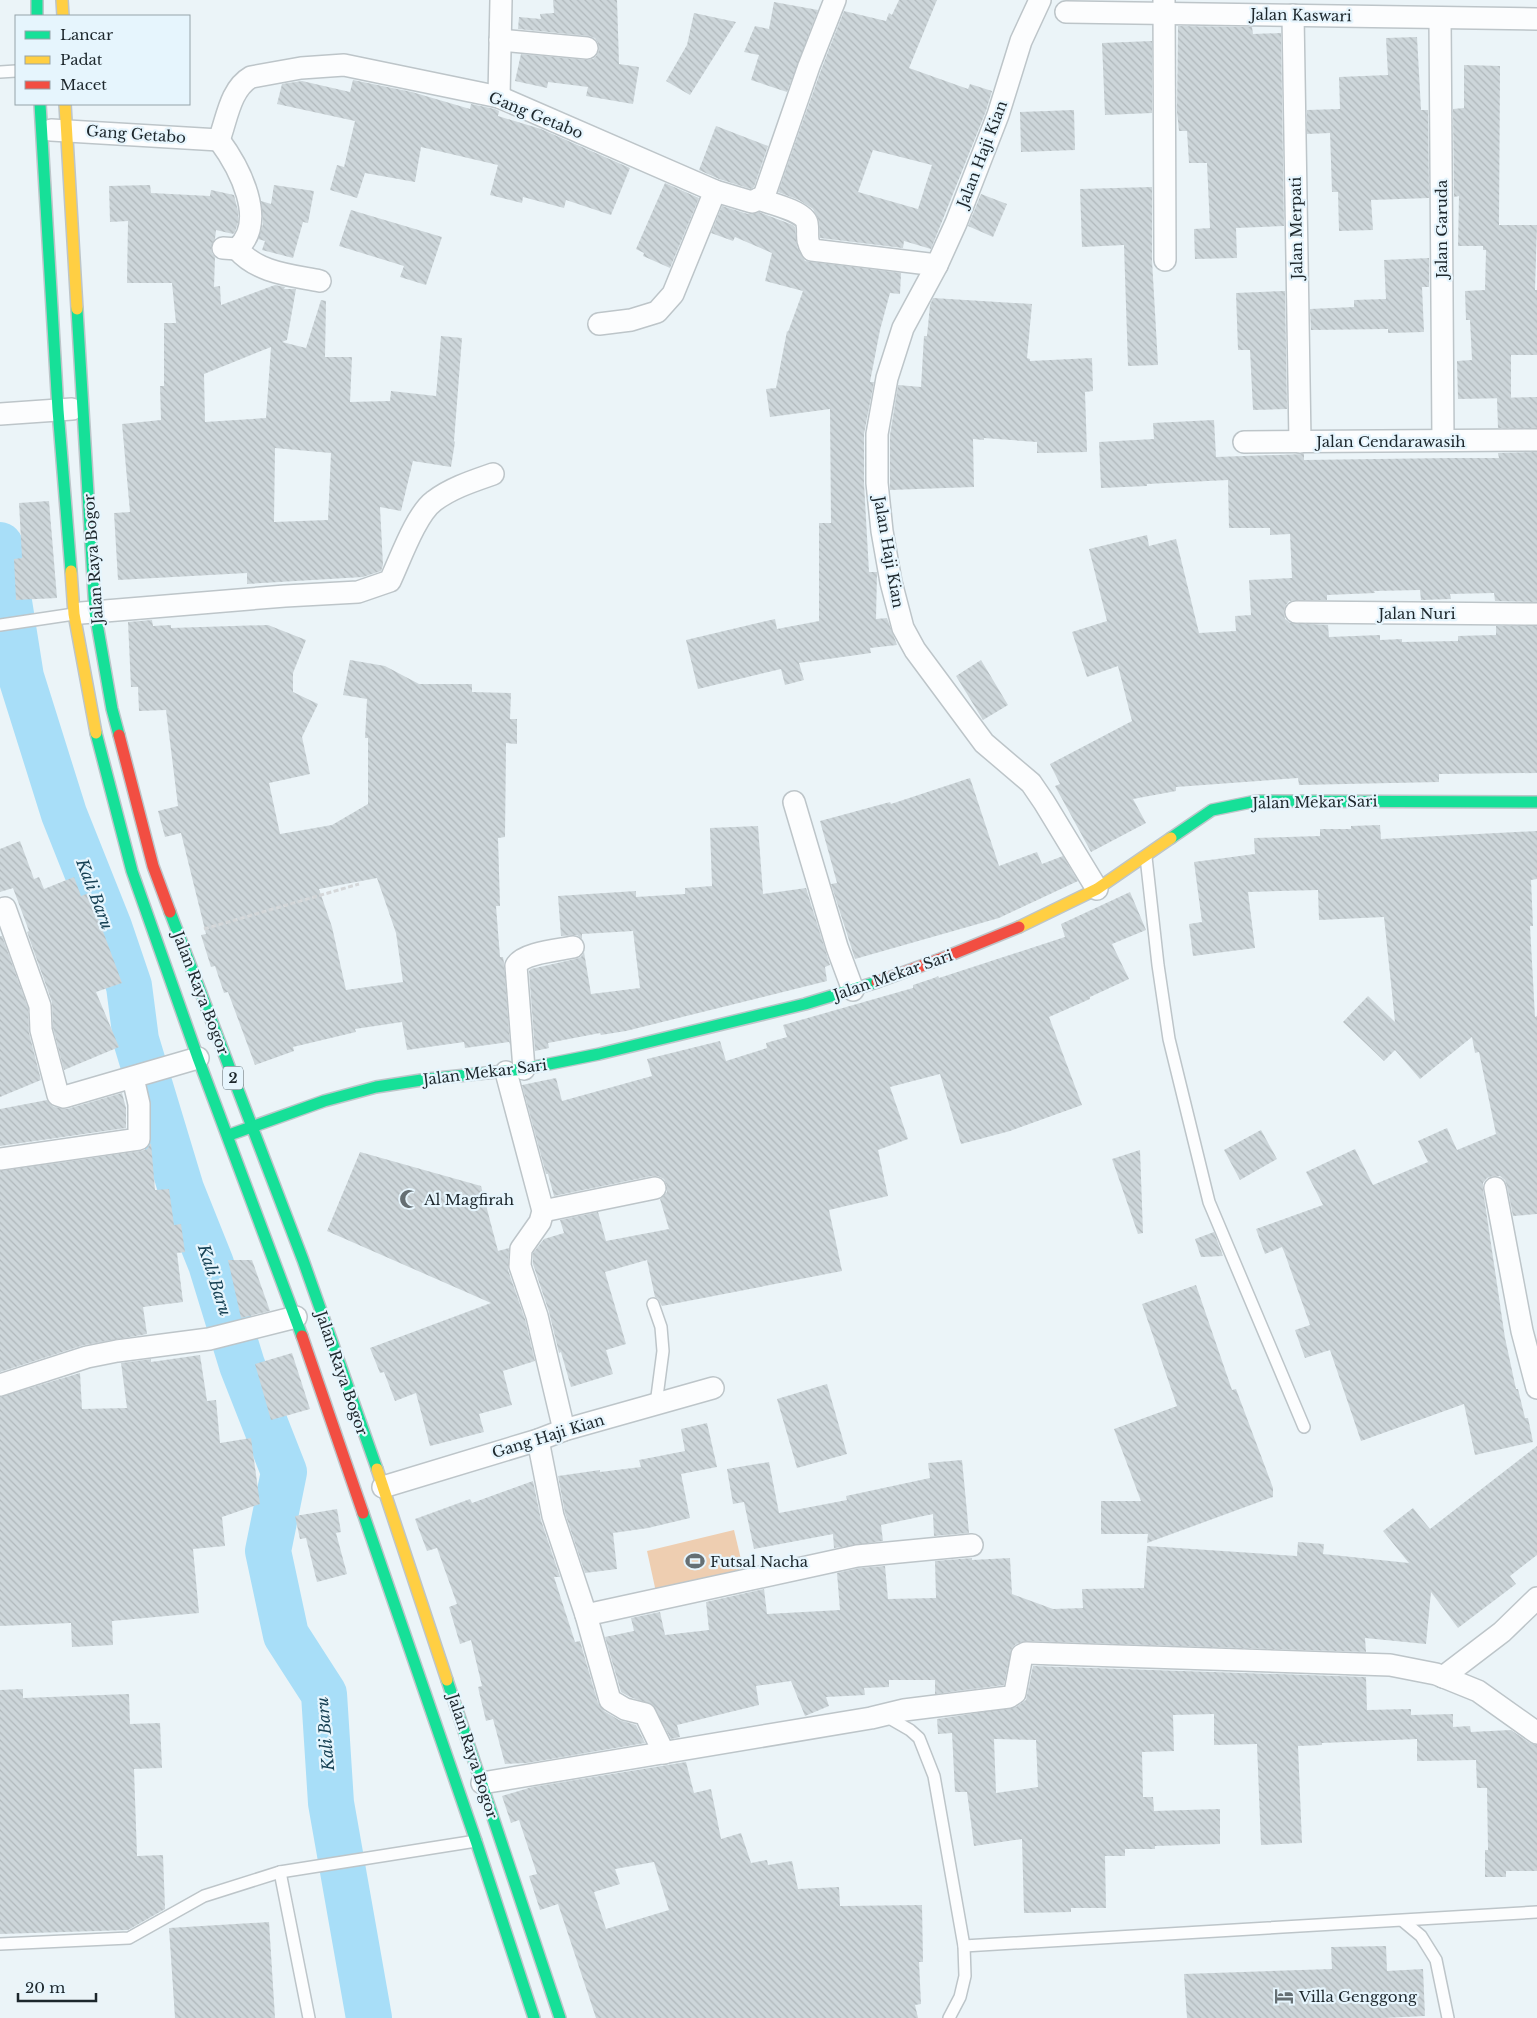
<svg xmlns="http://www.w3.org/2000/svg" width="1537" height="2018" font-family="'Libre Baskerville',serif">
  <defs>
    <pattern id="building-back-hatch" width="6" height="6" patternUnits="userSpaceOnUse" patternTransform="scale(1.25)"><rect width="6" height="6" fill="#cdd6da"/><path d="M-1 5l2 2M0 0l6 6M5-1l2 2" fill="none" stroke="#b0b8bb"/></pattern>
  </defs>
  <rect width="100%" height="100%" fill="#ebf4f8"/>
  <!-- garden -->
  <path fill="#eeceb1" d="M734,1530L744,1572L656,1592L647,1551Z"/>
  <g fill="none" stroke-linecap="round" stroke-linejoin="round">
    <!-- river -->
    <path stroke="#a8def8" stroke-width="46" d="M0,545L21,677L64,814L109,927L129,986L136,1040L181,1189L211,1264L242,1365L284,1472L268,1551L286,1635L324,1694L331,1803L369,2018"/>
  </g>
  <!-- building -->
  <g fill="url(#building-back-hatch)" fill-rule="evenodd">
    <path d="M553,0H617L619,64L639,67L633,104L586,96L588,87L548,82L547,88L515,81L521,54L586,60L593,59L597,55L599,50L598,43L595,38L589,36L518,29L519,17L541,19L540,14L554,13Z"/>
    <path d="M899,0H937L909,68L968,89L970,84L992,91L986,111L931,249L904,241L903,248L820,238L819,221L813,209L799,200L778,192L821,70L844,11L886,21L889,13L892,15ZM873,150L932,165L918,209L858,192Z"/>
    <path d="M774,2L818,10L787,92L751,80L759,55L744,52L755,26L769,29Z"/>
    <path d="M694,13L736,22L690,95L666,81L687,45Z"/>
    <path d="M1178,26L1252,27L1253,34L1281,33L1284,226L1236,228L1237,258L1195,259L1194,229L1210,228L1207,163H1189L1187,131H1179L1177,112Z"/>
    <path d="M1417,37L1421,110H1428L1429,198L1371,200L1373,230L1339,231L1338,192H1332L1330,133L1307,134V110L1340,109L1339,77L1388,75L1386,38Z"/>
    <path d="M1152,41V113L1105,115L1102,43Z"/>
    <path d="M1464,65L1500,66L1499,225H1537L1535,290H1537V355H1511V398L1458,399L1457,361L1472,360L1470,320H1466L1465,291L1485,290L1486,250H1483V246H1458L1459,196L1454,197L1453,109L1464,108Z"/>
    <path d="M353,80L412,92L470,109L471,104L495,109L499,111L498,116L541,129L630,168L611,215L566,200L564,208L523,197L522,203L490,195L498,165L421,147L415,182L365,173L357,198L330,190L337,165L344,167L355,121L277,104L282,84L302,81L350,92Z"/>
    <path d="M1074,110L1075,150L1021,152L1020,112Z"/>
    <path d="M716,126L768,146L754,187L751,189L719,179L699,170Z"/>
    <path d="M665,183L699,198L670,268L643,256L644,253L636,249Z"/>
    <path d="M150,185L151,193L210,196L211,190L234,195L238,211V222L235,232L233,234L216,230L215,239L211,247L212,253L215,257L214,287L220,286L221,305L275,285L285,287L284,289H296L287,340L282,342L306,348L321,300L326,301L325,357H352L350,402L390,401L391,391L436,396L441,336L462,338L454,441L455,442L451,467L413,461L401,511L380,507L383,565L381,571L363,577L247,584V573L118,580L114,513L130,512L122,424L161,420L160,386H164V323H176L172,283H127L128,221L110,222L109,186ZM271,347L266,418L205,422L204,374ZM275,448L331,453L328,520L274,522Z"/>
    <path d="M274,185L314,191L308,223L303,222L293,258L262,250L265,241L258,239L263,224L261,201L271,204Z"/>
    <path d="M1152,187V260L1158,365L1128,366L1124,245L1082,247L1080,189Z"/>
    <path d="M981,194L1007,204L993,237L968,226Z"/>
    <path d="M722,206L748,214L759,212L793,225L795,227L797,247L805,261L901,273L900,294L890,293L880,330L870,382H874L864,434V483L869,572H877L876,619L887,618L897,645L870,648L871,653L799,663L804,680L785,685L781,669L698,689L686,640L775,619L777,629L819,621V523H831L830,409L770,417L766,389L776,388L787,331L788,332L803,291L765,281L772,253L735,237L733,241L711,233Z"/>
    <path d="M351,210L442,237L426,285L400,277L404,266L339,246Z"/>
    <path d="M1429,258V287H1422L1424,332L1388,333V329L1311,330L1310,309L1354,307V300L1386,299L1384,260Z"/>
    <path d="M1285,291L1287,409L1253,410L1250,350H1238L1236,293Z"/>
    <path d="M933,298L1032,304L1027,358L1030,359V361L1092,358L1093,391L1085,392L1087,452L1037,453V442L984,438V440L973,439L974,487L890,490V435L898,385L921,387L924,336H927L930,305Z"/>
    <path d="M1537,397V428H1498L1497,398Z"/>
    <path d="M1214,420L1216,457L1304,454V460L1450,458H1499L1498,453L1537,452V602L1495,601L1494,593L1450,594L1451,599L1421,600L1420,590L1374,591L1375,593L1327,595V600H1296L1289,601L1286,605L1284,611L1285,619L1290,623L1328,625L1329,637L1380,635V640L1402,639V642L1458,641V636L1496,635V626H1537V773L1439,774V782L1299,785L1298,778L1176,787V791L1133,799L1146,823L1091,852L1055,786L1060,784L1050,764L1132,721L1118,666L1087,677L1072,632L1107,621L1089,549L1147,535L1149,546L1176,539L1199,633L1236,631L1235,616L1251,615L1249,580L1292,578L1290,534L1270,535V528H1229L1228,480L1147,484V486L1101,488L1099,442L1154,439L1153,423Z"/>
    <path d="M49,501L57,598L16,600L14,559L22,558L19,503Z"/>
    <path d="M152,620L153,626L171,625V628L268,625L306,640L293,673V692L318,704L302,737L310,774L269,783L280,834L332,825L368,804V738H365L367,699L343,695L350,660L385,666L419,684H472V692L511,693L510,719H517V744L506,743L505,837L498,838L500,906H496L500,957H503L504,963L510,1045L509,1042L465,1048L464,1042L407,1050L402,1022L355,1029L356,1032L293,1047L294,1051L255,1065L228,992L224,993L215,966L211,967L201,935L206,934L181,833L165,837L158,811L178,806L166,710L139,711L138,687H131L128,622ZM377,878L396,933L403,982L346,990L332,927L319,889Z"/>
    <path d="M981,660L1008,705L983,720L956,676Z"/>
    <path d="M970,778L999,866L1037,852L1042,864L1063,856L1078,881L999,918L855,959L831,884L837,883L820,821L890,802L891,804Z"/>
    <path d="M1380,825L1381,839L1537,831V879L1531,880L1533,926H1530L1535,1017L1537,1016V1214L1513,1216L1507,1186L1505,1180L1500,1176H1493L1487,1178L1483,1183V1190L1505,1338L1516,1389H1518L1525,1418H1528L1533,1442L1475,1455L1464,1404L1361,1441L1330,1350L1305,1358L1295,1330L1310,1325L1285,1254H1287H1285L1282,1247L1265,1254L1256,1229L1323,1205L1306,1172L1355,1149L1373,1185L1428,1162L1418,1141L1447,1128L1457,1150L1496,1134L1479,1052L1475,1053L1472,1037L1420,1079L1395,1050L1384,1061L1343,1022L1368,996L1395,1022L1384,917L1319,920L1318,890L1248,892L1255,948L1193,956L1189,924L1202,922L1194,862L1255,854L1254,838L1320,836V829H1351V826Z"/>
    <path d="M758,826L763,894L806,888L830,965L825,967L827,981L626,1031L601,1035L600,1033L548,1043L549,1048L535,1051L529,971L531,969L575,959L581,957L584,952L591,994L640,988L633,931L582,934V939L577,935L561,936L558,896L636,891V897L685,894V888L712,886L710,828Z"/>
    <path d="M20,841L34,879L39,877L44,889L74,877L81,896L89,893L122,983L96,992L119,1047L64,1070L53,1028L52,1002L27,932L29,931L13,888L0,892V849Z"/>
    <path d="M1130,892L1146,930L1112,944L1129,979L1090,997V999L1049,1017L1082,1105L1010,1131L961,1144L940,1074L890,1087L908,1139L878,1150L888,1196L829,1210L842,1271L662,1306L658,1299L655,1297L647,1260L605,1272L626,1344L606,1350L613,1374L571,1387L561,1352L559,1353L549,1312L533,1264V1253L544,1239L564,1233L560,1220L598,1212L606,1241L669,1229L660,1199L667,1192V1186L664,1179L658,1176H652L554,1196L548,1174H546L522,1085L556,1078L562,1101L652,1076L647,1059L720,1041L726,1061L767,1048L766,1043L787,1037L783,1025L913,988V985L934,978L938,976L939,978L1065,937L1061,924Z"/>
    <path d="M0,936H2L28,1008L29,1033L41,1080L0,1097Z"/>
    <path d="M122,1093L126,1108V1128L0,1146V1109L47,1100L54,1107L67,1109Z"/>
    <path d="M1261,1130L1277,1159L1240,1180L1224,1150Z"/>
    <path d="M151,1143L155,1190L169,1189L174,1225L181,1224L185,1252L177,1253L183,1302L143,1307L147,1334L84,1345L0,1372V1171L141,1151L147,1149Z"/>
    <path d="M1140,1150L1143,1233L1138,1234L1112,1159Z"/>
    <path d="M360,1152L481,1186L498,1251L509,1248L508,1270L525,1319L535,1361L503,1371L512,1405L479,1414L484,1432L430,1446L416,1393L395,1401L384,1372L380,1373L370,1348L491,1303L327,1231Z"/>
    <path d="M1214,1232L1223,1256L1201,1257L1195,1239Z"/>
    <path d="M228,1260H252L270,1311L241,1318Z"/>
    <path d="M1196,1285L1232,1390L1236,1389L1273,1488V1497L1147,1543L1148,1534H1101V1501H1141L1114,1429L1177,1406L1142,1304Z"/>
    <path d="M292,1353L310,1409L271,1420L255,1364Z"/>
    <path d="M200,1355L207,1401L216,1400L220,1443L251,1438L260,1504L222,1517L225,1546L193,1549L199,1613L112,1621L113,1645L72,1647L71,1623L0,1626V1397L80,1373L82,1409L127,1408L121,1363L151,1359V1362Z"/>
    <path d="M827,1384L847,1454L797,1468L777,1399Z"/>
    <path d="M707,1423L717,1467L681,1474L690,1518L648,1528L613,1533L617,1569L585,1573L565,1513L558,1476L600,1470V1472L641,1467L639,1460L685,1451L681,1429Z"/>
    <path d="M1537,1446V1555L1510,1576L1516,1584L1458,1628L1431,1592L1426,1644L1365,1638L1366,1652L1026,1641L1016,1644L1012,1648L1004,1685L935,1694V1680H889V1687L864,1688L865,1695L826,1697L829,1706L805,1716L791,1681L756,1686L759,1705L677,1725L680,1737L671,1739L653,1705L630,1697L621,1692L605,1637L634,1631L631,1618L660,1612L665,1635L709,1630L706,1602L764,1589L767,1614L840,1610L837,1573L859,1568L885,1566L888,1599L936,1598L935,1561L972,1558V1560L1010,1558L1012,1594L1053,1609L1083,1608L1082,1589L1144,1588L1147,1546L1297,1556L1298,1542L1324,1544L1323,1554L1409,1563L1383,1531L1413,1508L1430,1529Z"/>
    <path d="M962,1460L969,1533L934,1536L933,1514L881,1525L883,1541L834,1548L833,1534L754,1549L744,1502L733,1504L727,1469L769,1462L779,1513L847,1500L846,1496L930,1478L928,1463Z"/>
    <path d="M533,1481L541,1520L560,1577H554L575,1642L580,1641L598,1703L604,1711L619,1720L636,1725L645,1743L527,1763L505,1764L493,1719L486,1721L478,1687L482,1686L471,1640L460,1644L449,1607L457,1604L437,1548L427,1551L415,1519L470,1499L472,1503Z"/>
    <path d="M337,1509L341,1532L336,1533L347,1574L317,1582L306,1538L300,1539L295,1516Z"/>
    <path d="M1033,1666L1366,1677L1367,1710L1411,1709V1715L1453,1714V1727L1470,1726L1471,1732L1511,1730L1530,1743L1537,1745V1871H1506V1877H1485V1850H1488L1487,1788H1477L1476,1760L1417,1761V1739L1322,1743V1745L1298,1746L1302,1843L1261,1845L1257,1744L1214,1745V1714L1173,1715L1174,1751L1142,1752L1143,1797H1153L1154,1811L1220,1809V1844L1155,1846V1849H1125V1856H1105L1106,1908H1071V1912L1024,1913L1022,1839L974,1846L967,1792H955L952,1733L938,1734L937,1719L1016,1707L1026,1700ZM994,1739L1036,1740L1038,1787L996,1793Z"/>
    <path d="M23,1689V1698L129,1694L130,1724L160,1723L162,1768L134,1769L137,1856L163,1855L165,1909L128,1930L0,1934V1690Z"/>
    <path d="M686,1762L694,1793L711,1789L721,1839L741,1833L751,1863L767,1860L768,1865L792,1861L798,1889L839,1887L840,1906L922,1905L923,1962H919L921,2004L915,2005L918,2018H596L558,1904L540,1910L529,1876L537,1874L519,1820L511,1823L502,1796L532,1787ZM654,1862L669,1910L606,1929L594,1892L620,1884L615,1869Z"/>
    <path d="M269,1922L275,2018H175L169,1928Z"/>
    <path d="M1386,1946L1387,1971L1423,1969L1425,2016L1384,2018H1187L1184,1974L1332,1969L1331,1947Z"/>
  </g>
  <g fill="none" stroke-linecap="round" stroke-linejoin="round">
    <!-- lane casing -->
    <g stroke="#bdc5c9" stroke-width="14">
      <g id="lane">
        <path d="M0,72L16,71"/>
        <path d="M0,625L74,614"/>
        <path d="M1146,857L1158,965L1169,1039L1209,1202L1304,1427"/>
        <path d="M653,1304L661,1327L663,1351L656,1404"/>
        <path d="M884,1715L910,1730L919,1738L934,1776L964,1946L965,1976L960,1997L949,2018"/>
        <path d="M280,1872L309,2018"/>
        <path d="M1403,1921L1421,1936L1436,1960L1448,2018"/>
        <path d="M0,1944L129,1938L204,1896L280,1872L476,1841"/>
        <path d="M964,1946L1537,1912"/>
      </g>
    </g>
    <!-- street casing -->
    <g stroke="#bdc5c9" stroke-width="24">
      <g id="street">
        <path d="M1040,0L1021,41L998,115L956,223L937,265L903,328L887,378L877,434V483L882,531L891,582L903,628L915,650L984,743L1031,783L1044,802L1097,889"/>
        <path d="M1164,0L1165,260"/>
        <path d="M1066,12L1537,19"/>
        <path d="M1293,15L1300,442"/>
        <path d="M1440,18L1443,440"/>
        <path d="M500,40L587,48"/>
        <path d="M499,97L501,0"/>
        <path d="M51,130L219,140C227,119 230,89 251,77L301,68L344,65L499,97L715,191L752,202L764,196L809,66L835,0"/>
        <path d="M219,140C239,167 268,221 237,249L223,248"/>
        <path d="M758,199C769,203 804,211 807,223C809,234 805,239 812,250L937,265"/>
        <path d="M237,249C258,273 290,275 320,281"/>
        <path d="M599,324L631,320L657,312L673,294L715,191"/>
        <path d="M0,414L72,409"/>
        <path d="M1244,442L1537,440"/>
        <path d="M1296,612L1537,614"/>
        <path d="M81,613L285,596L358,592L390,581C400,560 416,514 434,501C451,488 473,481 493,474"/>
        <path d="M794,802L837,947L853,990"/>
        <path d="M5,908L40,1006L41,1030L58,1095L64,1097L198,1058"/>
        <path d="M524,1069L516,966C522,953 559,950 573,947"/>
        <path d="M506,1072L543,1211L540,1222L521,1249L520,1266L537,1316L564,1430"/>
        <path d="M0,1159L139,1139V1104L133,1078"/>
        <path d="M1495,1188L1522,1331L1537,1388"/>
        <path d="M543,1211L655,1188"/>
        <path d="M0,1385L87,1357L117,1351L209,1339L296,1317"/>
        <path d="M538,1440L553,1516L586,1615L610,1700L625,1709L645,1714L664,1753"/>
        <path d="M383,1487L538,1440L564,1430L713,1388"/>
        <path d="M586,1615L857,1556L972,1545"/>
        <path d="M1443,1677L1502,1632L1537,1598"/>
        <path d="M482,1783L871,1718L904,1710L1009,1697L1015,1693L1022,1655L1026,1653L1390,1665L1436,1674L1478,1691L1537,1733"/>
      </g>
    </g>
    <!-- fast casing -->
    <g stroke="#bdc5c9" stroke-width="14">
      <g id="fast">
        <path d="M37,0V16"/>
        <path d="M40,104L58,410L71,571"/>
        <path d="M77,309L95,612L112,709L119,735"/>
        <path d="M96,733L132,871L198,1058L302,1336"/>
        <path d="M1171,838L1212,810L1256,801L1537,802"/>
        <path d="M170,912L303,1260L377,1469"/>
        <path d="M229,1135L324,1101L376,1087L428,1079L524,1069L599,1054L805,1004L877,982"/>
        <path d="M363,1513L476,1841L534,2018"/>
        <path d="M447,1680L560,2018"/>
      </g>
    </g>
    <!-- slow casing -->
    <g stroke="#bdc5c9" stroke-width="14">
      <g id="slow">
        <path d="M62,0L63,16"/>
        <path d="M65,104L77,309"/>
        <path d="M71,571L74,614L96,733"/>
        <path d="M1019,927L1097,889L1171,838"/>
        <path d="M377,1469L447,1680"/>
      </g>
    </g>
    <!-- jam casing -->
    <g stroke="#bdc5c9" stroke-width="14">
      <g id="jam">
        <path d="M119,735L153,866L170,912"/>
        <path d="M877,982L943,958L1019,927"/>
        <path d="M302,1336L363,1513"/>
      </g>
    </g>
    <!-- path -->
    <path stroke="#d4d7d9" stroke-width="3" stroke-dasharray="5 2.5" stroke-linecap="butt" d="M204,929L359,884"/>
    <!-- lane -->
    <use href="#lane" stroke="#fcfdfe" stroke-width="11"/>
    <!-- street -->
    <use href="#street" stroke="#fcfdfe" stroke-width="21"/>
    <!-- fast -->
    <use href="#fast" stroke="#16e098" stroke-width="11"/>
    <!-- slow -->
    <use href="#slow" stroke="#ffcf43" stroke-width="11"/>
    <!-- jam -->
    <use href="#jam" stroke="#f24e42" stroke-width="11"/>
  </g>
  <!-- icons -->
  <defs>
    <g id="mosque-bare" transform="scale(1.5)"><path d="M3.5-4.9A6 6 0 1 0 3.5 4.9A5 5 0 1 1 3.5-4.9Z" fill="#656f73" stroke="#e6f5fd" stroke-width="2.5" paint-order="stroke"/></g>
    <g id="stadium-bare" transform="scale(1.5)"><path d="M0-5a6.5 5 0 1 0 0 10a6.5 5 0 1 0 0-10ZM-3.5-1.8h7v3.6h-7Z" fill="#656f73" stroke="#e6f5fd" stroke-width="2.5" paint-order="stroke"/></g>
    <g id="hotel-bare" transform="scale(1.5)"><path d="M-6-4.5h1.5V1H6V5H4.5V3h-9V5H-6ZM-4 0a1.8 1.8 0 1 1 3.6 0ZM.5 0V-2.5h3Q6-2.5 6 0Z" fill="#656f73" stroke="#e6f5fd" stroke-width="2.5" paint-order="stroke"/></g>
  </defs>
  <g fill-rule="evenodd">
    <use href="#mosque-bare" x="409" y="1199"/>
    <use href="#stadium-bare" x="695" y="1561"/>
    <use href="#hotel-bare" x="1284" y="1996"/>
  </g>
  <g text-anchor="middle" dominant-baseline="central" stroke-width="4.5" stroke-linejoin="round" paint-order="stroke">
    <!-- shield labels -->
    <rect fill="#e6f5fd" stroke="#59656b" stroke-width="1" x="223" y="1066.5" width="20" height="23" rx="4"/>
    <g font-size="14" font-weight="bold" fill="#1d272c">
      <text x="233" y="1078">2</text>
    </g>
    <!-- street labels -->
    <g font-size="15" fill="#1d272c" stroke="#e6f5fd">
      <text transform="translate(1301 15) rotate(1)">Jalan Kaswari</text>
      <text transform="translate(536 115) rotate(22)">Gang Getabo</text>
      <text transform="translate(136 134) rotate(4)">Gang Getabo</text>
      <text transform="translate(982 154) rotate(-69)">Jalan Haji Kian</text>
      <text transform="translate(1296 228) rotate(-91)">Jalan Merpati</text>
      <text transform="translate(1441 229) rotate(-90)">Jalan Garuda</text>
      <text x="1391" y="441">Jalan Cendarawasih</text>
      <text transform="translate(889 552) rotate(80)">Jalan Haji Kian</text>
      <text transform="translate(93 559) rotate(-94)">Jalan Raya Bogor</text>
      <text x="1417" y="613">Jalan Nuri</text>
      <text transform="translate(1315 802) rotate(-1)">Jalan Mekar Sari</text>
      <text transform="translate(893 975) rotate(-19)">Jalan Mekar Sari</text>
      <text transform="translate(201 993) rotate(69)">Jalan Raya Bogor</text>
      <text transform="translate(485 1072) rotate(-7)">Jalan Mekar Sari</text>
      <text transform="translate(342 1373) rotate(71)">Jalan Raya Bogor</text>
      <text transform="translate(548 1436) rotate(-17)">Gang Haji Kian</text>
      <text transform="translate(473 1756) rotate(72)">Jalan Raya Bogor</text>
    </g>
    <!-- poi labels -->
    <g font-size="15" fill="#1d272c" stroke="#e6f5fd" text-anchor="start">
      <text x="424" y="1199">Al Magfirah</text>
      <text x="710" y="1561">Futsal Nacha</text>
      <text x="1299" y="1996">Villa Genggong</text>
    </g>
    <!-- water labels -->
    <g font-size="16" font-style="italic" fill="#174154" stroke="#e6f5fd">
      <text transform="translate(95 894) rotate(69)">Kali Baru</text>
      <text transform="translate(215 1280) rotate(72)">Kali Baru</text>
      <text transform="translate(325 1734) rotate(-95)">Kali Baru</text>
    </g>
  </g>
  <!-- legend -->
  <rect x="15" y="15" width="175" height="90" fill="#e6f5fd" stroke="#96a3a9"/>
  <rect x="25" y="31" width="25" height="8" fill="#16e098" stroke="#96a3a9"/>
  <text x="60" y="40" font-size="15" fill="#1d272c">Lancar</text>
  <rect x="25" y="56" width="25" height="8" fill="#ffcf43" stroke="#96a3a9"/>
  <text x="60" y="65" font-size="15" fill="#1d272c">Padat</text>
  <rect x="25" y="81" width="25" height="8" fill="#f24e42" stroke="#96a3a9"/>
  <text x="60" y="90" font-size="15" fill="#1d272c">Macet</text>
  <!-- scale -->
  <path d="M18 1993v8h78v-8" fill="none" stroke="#1d272c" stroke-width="2.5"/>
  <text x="25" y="1993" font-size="15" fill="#1d272c" stroke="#e6f5fd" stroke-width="4" paint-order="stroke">20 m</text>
</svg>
